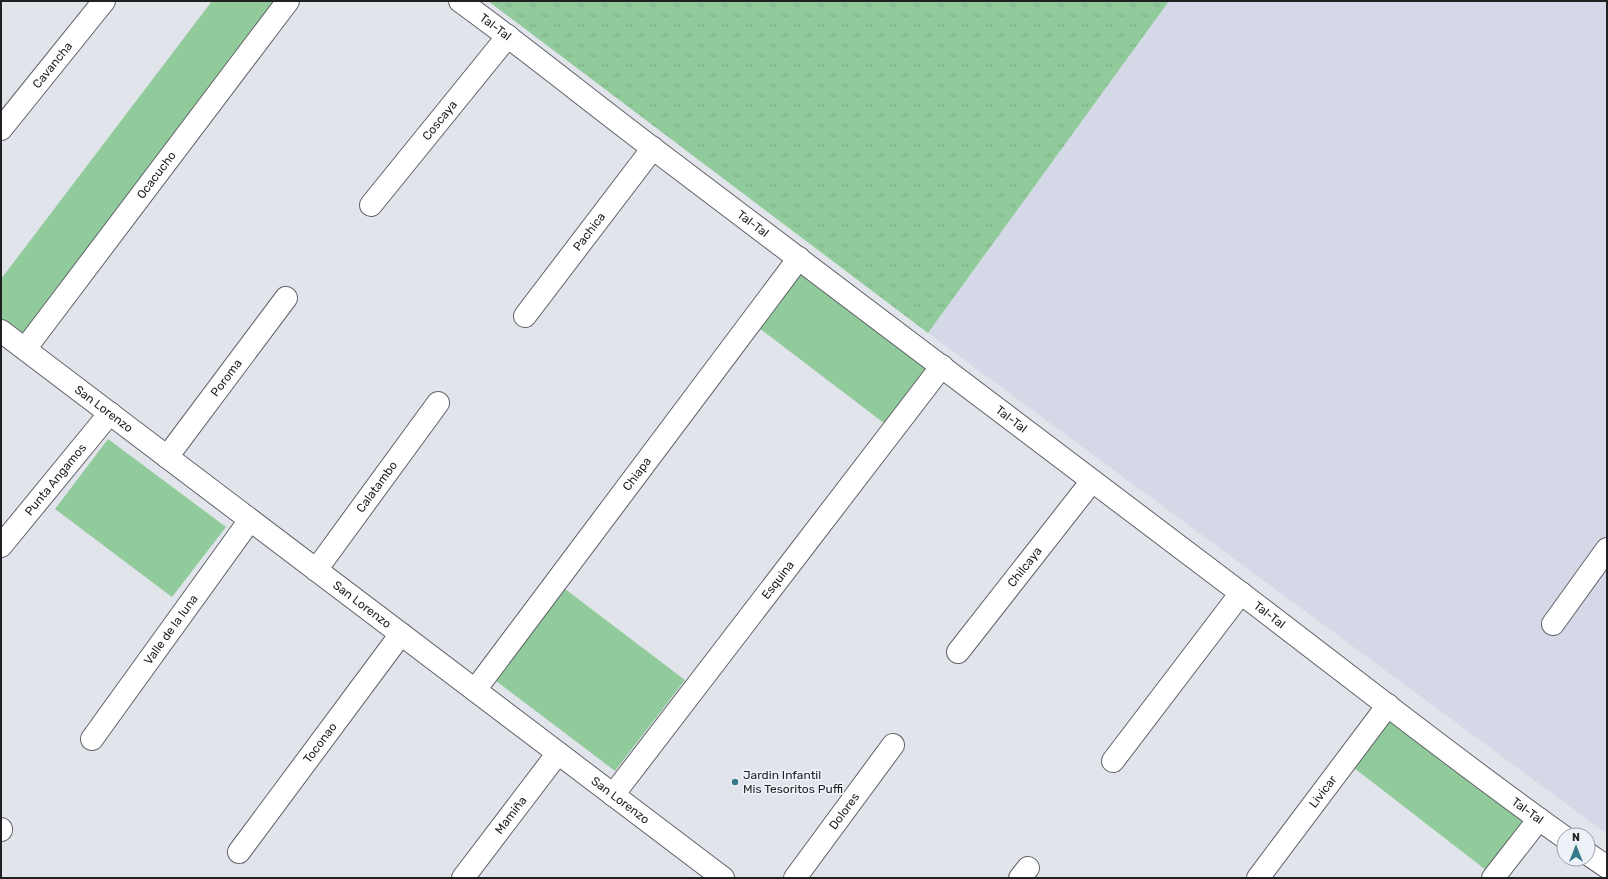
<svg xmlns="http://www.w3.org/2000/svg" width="1608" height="879" font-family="Rubik,sans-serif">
  <defs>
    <pattern id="grass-tufts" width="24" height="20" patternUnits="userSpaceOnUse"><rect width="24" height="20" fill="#91cb9c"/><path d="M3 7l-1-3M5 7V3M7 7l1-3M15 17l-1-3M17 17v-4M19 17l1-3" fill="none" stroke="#7dae86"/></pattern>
  </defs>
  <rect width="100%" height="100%" fill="#e2e4eb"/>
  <!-- built -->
  <path fill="#d5d9e7" d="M1169,1H1607V834L928,333Z"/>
  <!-- grass -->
  <path fill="url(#grass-tufts)" d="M488,1H1169L928,333Z"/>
  <!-- park -->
  <g fill="#91cb9c">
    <path d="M212,1H288L25,349L1,331V279Z"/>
    <path d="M799,258L942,366L893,430L751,322Z"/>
    <path d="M108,439L226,527L172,597L55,509Z"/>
    <path d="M561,586L685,680L615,771L491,677Z"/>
    <path d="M1388,705L1539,819L1495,877L1345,761Z"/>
  </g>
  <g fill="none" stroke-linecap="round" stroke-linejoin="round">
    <!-- minor casing -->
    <g stroke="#606268" stroke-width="24">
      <g id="minor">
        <path id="s1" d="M460,1C528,50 592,103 659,153C854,300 1048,447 1242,594C1349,675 1454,759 1564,837"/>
        <path id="s2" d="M1,129L104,1"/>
        <path id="s3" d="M371,205L508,36"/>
        <path id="s4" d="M525,316L653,148"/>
        <path id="s5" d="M1,331L723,878"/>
        <path id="s6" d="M25,349L288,1"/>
        <path id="s7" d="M167,457L286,298"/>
        <path id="s8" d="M1,546L110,413"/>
        <path id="s9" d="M316,570L438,403"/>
        <path d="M1553,624L1607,549"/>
        <path id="s10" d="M958,652L1092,481"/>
        <path id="s11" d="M475,690L799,258"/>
        <path id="s12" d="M92,739L250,520"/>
        <path d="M1113,761L1241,593"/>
        <path id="s13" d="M613,795L942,366"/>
        <path d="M1,830V829"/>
        <path id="s14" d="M239,852L401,634"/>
        <path d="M1588,854L1607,867"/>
        <path id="s15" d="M463,878L558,753"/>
        <path id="s16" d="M795,878L893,745"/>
        <path d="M1020,878L1028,868"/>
        <path id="s17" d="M1258,878L1388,705"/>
        <path d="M1493,878L1539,819"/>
      </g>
    </g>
    <!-- minor -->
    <use href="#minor" stroke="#fff" stroke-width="22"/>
  </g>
  <!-- markers -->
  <circle fill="#377a8a" stroke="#eff1f9" stroke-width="1.5" cx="735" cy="782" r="4"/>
  <g text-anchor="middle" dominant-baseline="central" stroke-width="3.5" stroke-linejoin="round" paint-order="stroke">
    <!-- street labels -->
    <g font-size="12" fill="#1f2022" stroke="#eff1f9">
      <text stroke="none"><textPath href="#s1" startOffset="44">Tal-Tal</textPath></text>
      <text stroke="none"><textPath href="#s2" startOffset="82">Cavancha</textPath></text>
      <text stroke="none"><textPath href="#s3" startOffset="109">Coscaya</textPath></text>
      <text stroke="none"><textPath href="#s6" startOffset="218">Ocacucho</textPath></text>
      <text stroke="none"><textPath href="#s1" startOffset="368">Tal-Tal</textPath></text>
      <text stroke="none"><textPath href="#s4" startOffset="106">Pachica</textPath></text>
      <text stroke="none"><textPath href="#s7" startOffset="99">Poroma</textPath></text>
      <text stroke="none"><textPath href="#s5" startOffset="129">San Lorenzo</textPath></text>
      <text stroke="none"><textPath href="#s1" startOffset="692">Tal-Tal</textPath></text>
      <text stroke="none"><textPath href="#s11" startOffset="270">Chiapa</textPath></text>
      <text stroke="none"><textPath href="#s8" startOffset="86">Punta Angamos</textPath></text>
      <text stroke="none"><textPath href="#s9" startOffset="103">Calatambo</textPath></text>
      <text stroke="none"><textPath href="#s10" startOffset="108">Chilcaya</textPath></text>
      <text stroke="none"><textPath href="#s13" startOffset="271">Esquina</textPath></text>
      <text stroke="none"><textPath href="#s5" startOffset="453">San Lorenzo</textPath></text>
      <text stroke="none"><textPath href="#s1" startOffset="1016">Tal-Tal</textPath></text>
      <text stroke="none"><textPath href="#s12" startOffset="135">Valle de la luna</textPath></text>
      <text stroke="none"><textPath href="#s14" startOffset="136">Toconao</textPath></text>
      <text stroke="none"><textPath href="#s17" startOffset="108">Livicar</textPath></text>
      <text stroke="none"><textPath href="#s5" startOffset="777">San Lorenzo</textPath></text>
      <text stroke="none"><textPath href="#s1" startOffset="1340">Tal-Tal</textPath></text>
      <text stroke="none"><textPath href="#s16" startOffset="83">Dolores</textPath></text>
      <text stroke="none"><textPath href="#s15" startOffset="79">Mamiña</textPath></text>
    </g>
    <!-- poi labels -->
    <g font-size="12" fill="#1f2022" stroke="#eff1f9" text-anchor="start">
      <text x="743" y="775">Jardin Infantil<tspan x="743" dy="14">Mis Tesoritos Puffi</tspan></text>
    </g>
  </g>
  <!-- border -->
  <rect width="1608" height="879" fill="none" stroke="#1f2022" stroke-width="4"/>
  <!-- north arrow -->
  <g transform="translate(1576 847)"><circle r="19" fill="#eff1f9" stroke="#9c9da3"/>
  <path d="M0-3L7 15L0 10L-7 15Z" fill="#377a8a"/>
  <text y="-6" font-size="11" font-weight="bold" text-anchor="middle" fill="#1f2022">N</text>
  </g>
</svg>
